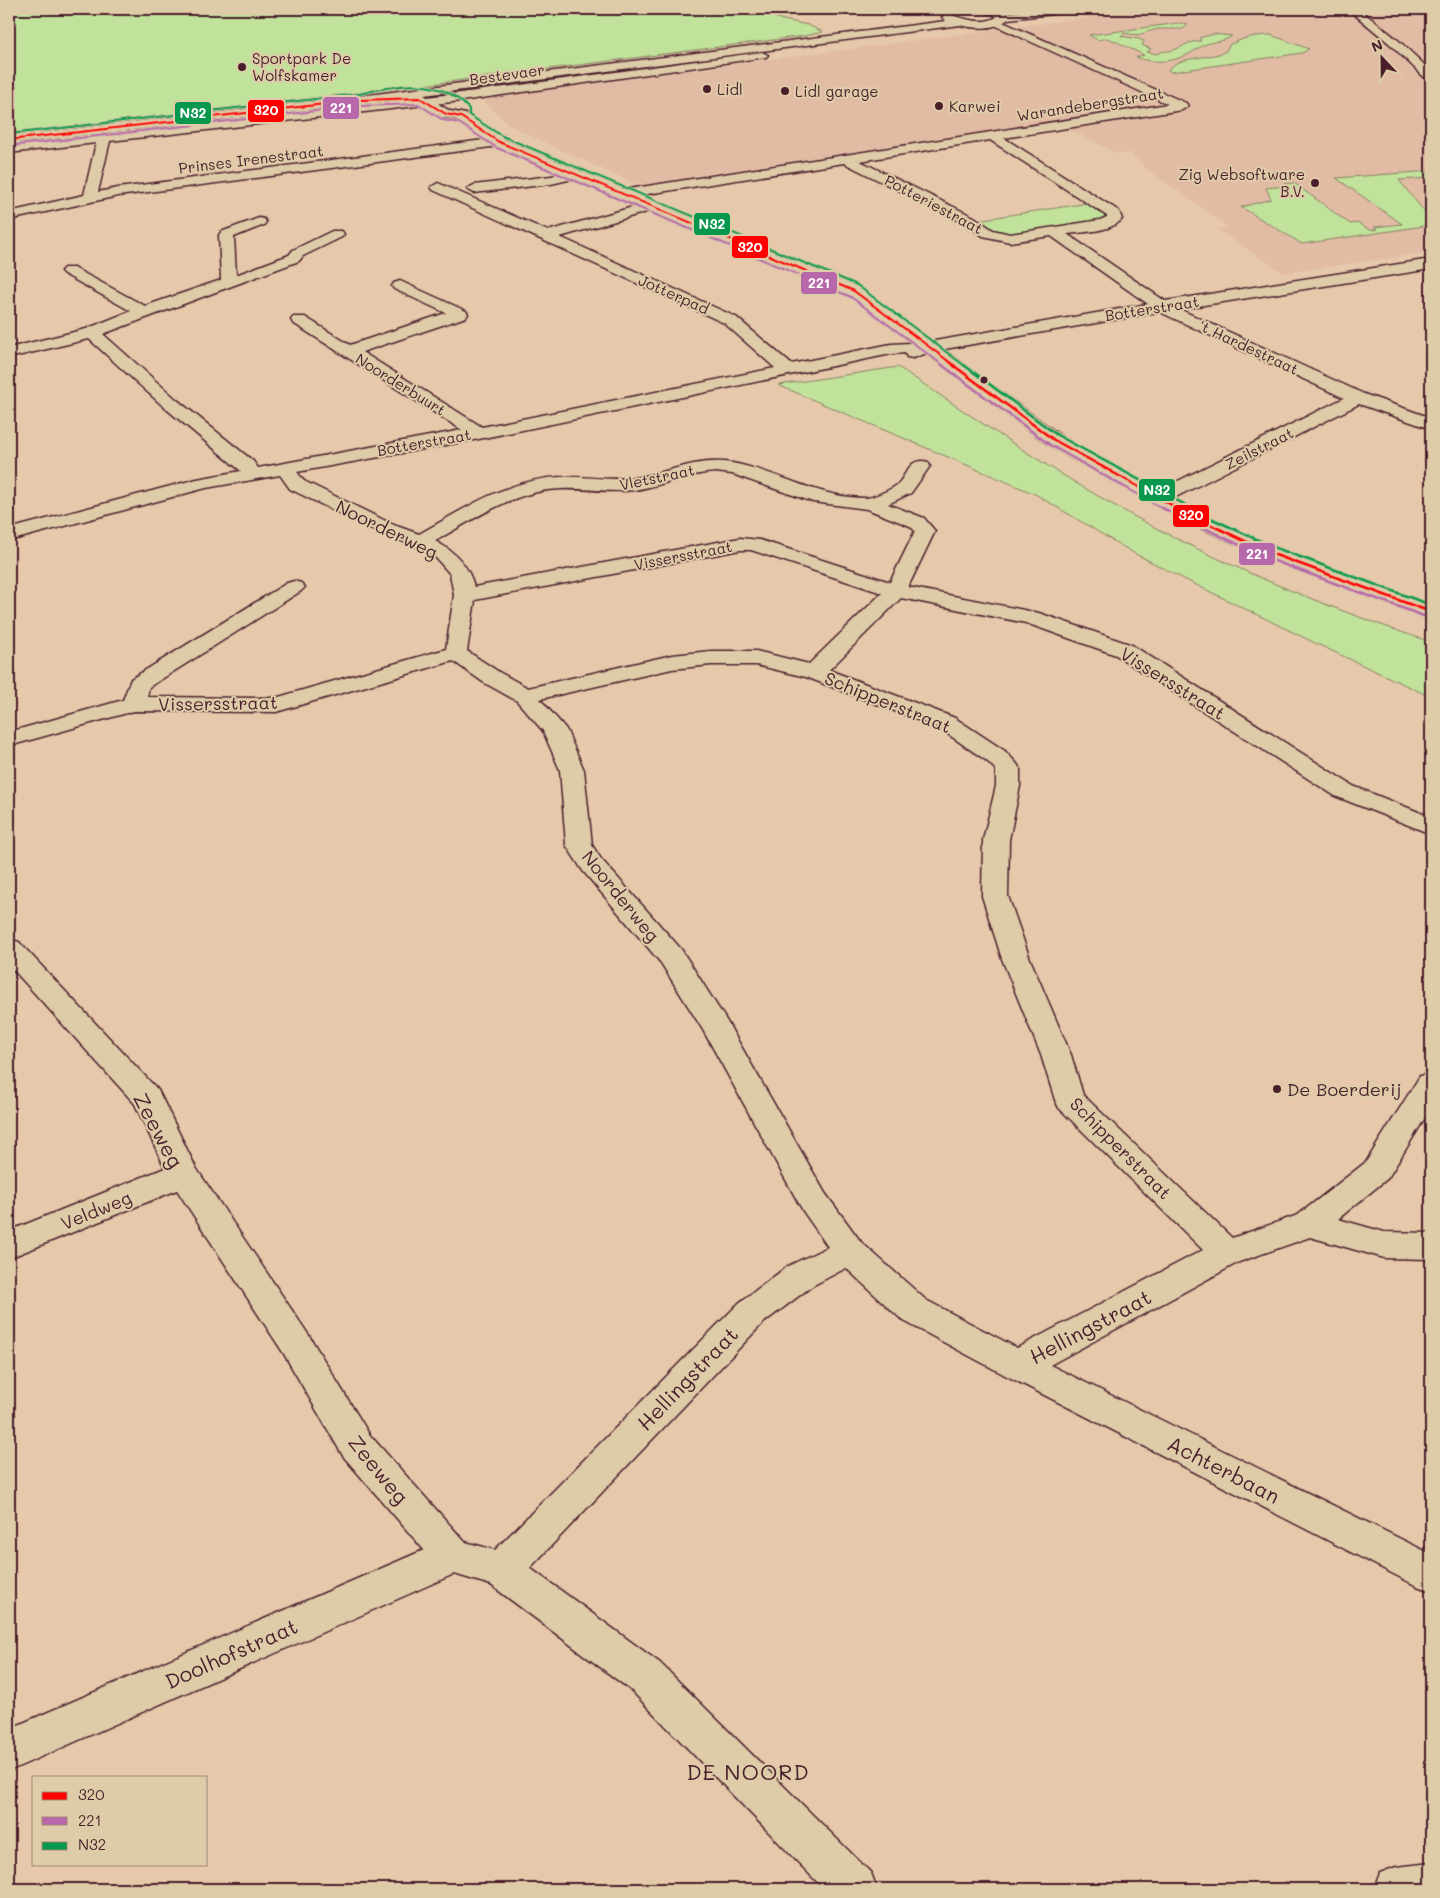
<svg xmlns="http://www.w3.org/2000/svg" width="1440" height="1898" font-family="Mali,sans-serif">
  <rect width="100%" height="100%" fill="#e6c8ab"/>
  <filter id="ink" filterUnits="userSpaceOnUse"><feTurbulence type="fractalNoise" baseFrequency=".02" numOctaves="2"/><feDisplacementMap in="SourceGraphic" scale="10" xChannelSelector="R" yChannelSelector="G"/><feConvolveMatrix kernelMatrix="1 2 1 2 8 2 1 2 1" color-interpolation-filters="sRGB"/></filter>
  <g filter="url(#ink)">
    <!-- built -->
    <path fill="#e2bba5" d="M1152,9H1431V252L1284,273L1217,229L1230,227L1224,225L1221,223L1223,222L1149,171L1131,153L1118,154L1065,127L654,192L567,153L509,125L480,98Z"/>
    <!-- green -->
    <g fill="#c1e29a" stroke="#868062">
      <path d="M9,9H754L783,20L808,25L823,32L804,36L424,85L9,133Z"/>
      <path d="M1179,23L1188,25L1183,29H1157L1138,35L1124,33L1121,36L1139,39L1144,41L1142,45L1151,49L1147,52L1157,54C1163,50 1167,52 1173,50C1187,46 1184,42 1201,41L1199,38L1214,34L1232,36C1224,42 1215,41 1206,44C1200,46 1195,51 1189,54C1172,62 1154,64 1136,57L1144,55L1108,38L1098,40L1089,35Z"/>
      <path d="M1271,35L1309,49L1302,53L1171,72L1168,70C1177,57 1208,58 1222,53L1226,51L1229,45C1242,38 1256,35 1271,35Z"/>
      <path d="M1431,171V178L1399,180L1431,220V225L1302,244L1241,207L1271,199L1266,188L1286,186L1284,184L1294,183L1350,224L1358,223C1364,227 1370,232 1377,229L1374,227L1402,224L1336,178Z"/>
      <path d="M1088,203L1107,214L1108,219L1013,236L996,232L978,220Z"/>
      <path d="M898,367C964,411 1029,456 1098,496C1204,558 1316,604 1431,642V697L1315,643L1182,578L1132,552L1035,494L778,385Z"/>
    </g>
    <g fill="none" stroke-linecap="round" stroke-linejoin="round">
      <!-- street casing -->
      <g stroke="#4a1f2b" stroke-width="3">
        <g id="street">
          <path d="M943,9H956L957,11L952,14Z"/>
          <path d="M1348,9H1359L1398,40L1431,71V81L1427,80L1390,44Z"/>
          <path d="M996,19L1186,103L1188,106L1182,110L1004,138L1119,211L1122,219C1112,232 1082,232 1067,234L1165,301L1431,259V269L1179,309L1364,394L1431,418V429L1359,404L1166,502L1159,504L1152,502L1149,498L1152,494L1344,398L1160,312L933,351L913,358L907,357L905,353L891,354L479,439L297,472L304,481L394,525L419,534C464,509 508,479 561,477C585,476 608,481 633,478C668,474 695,457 732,463C778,471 819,499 867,498C874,497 893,489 898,484C908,473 909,457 928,462L930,466L911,493L888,504L924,518L935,531L908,587L1039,613L1132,645L1353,786L1431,817V834L1335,796L1116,655L1026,623L901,598L829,670L955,718L1005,751L1017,764L1020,769V786L1009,840L1008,896L1030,959L1071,1055L1083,1095L1232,1238L1298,1215L1366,1162L1420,1076L1431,1073V1108L1388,1178L1338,1219L1384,1232L1431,1233V1259L1384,1258L1310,1237L1239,1262L1050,1365L1431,1554V1591L1417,1586L1005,1375L902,1320L846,1268L812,1286L763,1323L530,1568L660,1663L871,1873L877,1889H824L632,1691L491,1585L454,1574L9,1771V1729L424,1550L343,1456L284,1354L177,1190L9,1258V1231L165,1168L135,1104L9,965V939L19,942L158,1090L196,1168L308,1334L369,1434L465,1542L495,1550L739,1303L788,1266L828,1247L803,1211L703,1030L661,963L583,871L566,845L560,770L543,731L517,701L483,682L453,661L276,712L134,711L9,746V732L123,700L131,679L287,583L294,581L301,583L305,587L301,591L149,687L147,697L275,698L446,649L454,595L450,574L435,557L413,545L380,533L290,489L280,475L206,488L9,541V529L197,479L241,471L164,407L89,339L9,358V348L86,329L131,311L64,274L61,271L64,268H74L145,306L221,280L219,235L221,232L259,218L264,219L266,222L264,225L234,237L236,275L289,255L293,250L332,231H342L344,234L342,237L303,256L299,261L103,334L176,399L253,461L258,468L462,430L293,323L291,320L293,317H305L350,345L446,313L394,289L392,286L394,283L400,281L466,311L468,314L466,317L362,352L482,427L775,368L724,323L433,190L431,187L438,183L548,231L647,203H657L659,206L657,209L560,237L736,317L791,364L891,344L929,342L1148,304L1051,236L1010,242L983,236L964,223L844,163L622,198L617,197L615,194L617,191L622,190L1168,104L992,24L990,22L992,20ZM990,140L1107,216V217L1100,220L1010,234L993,230L974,217L860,161ZM716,472L732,474L813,502L867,509L910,526L915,531L890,582L760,540L740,538L474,587C469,565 454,551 435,541C474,519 515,490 561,489C586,488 609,493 634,490C662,486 688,473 716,472ZM740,550H751L882,593L809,664L756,651H711L672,655L528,688L499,672L467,651L475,600ZM711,665H756L806,677L939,728L987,761L996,770V786L983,840L982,896L1002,959L1041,1055L1055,1100L1059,1108L1203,1250L1017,1348L926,1300L861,1242L825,1193L726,1020L681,949L601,859L592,845L584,770L566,729L540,699L672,669Z"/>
          <path d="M762,52L768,55L766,57L461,101L110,141L98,192L118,188L499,138L506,142L499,146L118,196L9,220V212L84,195L96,143L9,153V145L461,93Z"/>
          <path d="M576,170L583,174L581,177L551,184L474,193L467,189L474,185L551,176Z"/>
          <path d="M1431,1863V1889H1374L1380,1873L1396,1867Z"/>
        </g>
      </g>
      <!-- secondary casing -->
      <g stroke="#4a1f2b" stroke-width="3">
        <path id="secondary" d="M979,9H999L1005,13L1042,9H1077L1072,12L1008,19C995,30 976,29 960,25L424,95L450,111L466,114L504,139L860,288L1061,436C1130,477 1203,517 1277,548C1327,569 1380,586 1431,605V618L1264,557L1194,525L1069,457L1047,444L848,294L494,145L457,120L442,117L416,101L415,97C396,99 379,104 360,104L9,144V136L360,96L946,21L942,17L947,14C964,18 980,26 997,17L992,14L980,11Z"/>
      </g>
      <!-- street -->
      <use href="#street" fill="#decca9" fill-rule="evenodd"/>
      <!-- secondary -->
      <use href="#secondary" fill="#decca9" fill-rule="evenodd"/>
      <!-- bus-1-far1 casing -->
      <g stroke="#decca9" stroke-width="4">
        <path id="bus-1-far1" d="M9,140L360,100L420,98L446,114L461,117L499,142L854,291L955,366"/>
      </g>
      <!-- bus-1 casing -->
      <g stroke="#decca9" stroke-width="5">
        <path id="bus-1" d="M953,365L1054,440L1188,514L1270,553L1431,612"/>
      </g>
      <!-- bus-2-far1 casing -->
      <g stroke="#decca9" stroke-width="4">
        <path id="bus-2-far1" d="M10,146L360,106L418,104L443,120L459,123L497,148L851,297L944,366"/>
      </g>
      <!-- bus-2 casing -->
      <g stroke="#decca9" stroke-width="5">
        <path id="bus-2" d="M942,365L1050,445L1158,506L1269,559L1429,618"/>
      </g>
      <!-- bus-3-far1 casing -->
      <g stroke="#decca9" stroke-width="4">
        <path id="bus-3-far1" d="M9,134L359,94C398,85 439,75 469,109V115L502,136L857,285L965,366"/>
      </g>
      <!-- bus-3 casing -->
      <g stroke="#decca9" stroke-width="5">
        <path id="bus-3" d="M964,365L1057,435L1204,515L1273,547L1431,605"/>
      </g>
      <!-- bus-1-far1 -->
      <use href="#bus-1-far1" stroke="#f00" stroke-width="2"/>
      <!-- bus-1 -->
      <use href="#bus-1" stroke="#f00" stroke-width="2.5"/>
      <!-- bus-2-far1 -->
      <use href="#bus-2-far1" stroke="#b768aa" stroke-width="2"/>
      <!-- bus-2 -->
      <use href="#bus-2" stroke="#b768aa" stroke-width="2.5"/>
      <!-- bus-3-far1 -->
      <use href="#bus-3-far1" stroke="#07984d" stroke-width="2"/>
      <!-- bus-3 -->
      <use href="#bus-3" stroke="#07984d" stroke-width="2.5"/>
    </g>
  </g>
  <!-- markers -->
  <g fill="#4a1f2b" stroke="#decca9" stroke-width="2">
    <circle cx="242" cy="67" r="5"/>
    <circle cx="707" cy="89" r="5"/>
    <circle cx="785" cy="91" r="5"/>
    <circle cx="939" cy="106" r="5"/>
    <circle cx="1315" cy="183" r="5"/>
    <circle cx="984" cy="380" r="4.5"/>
    <circle cx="1277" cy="1089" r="5"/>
  </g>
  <g text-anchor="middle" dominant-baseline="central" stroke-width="4" stroke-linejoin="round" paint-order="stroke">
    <!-- far-poi labels -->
    <g font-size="15" fill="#4a1f2b" stroke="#decca9" text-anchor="start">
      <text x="252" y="58">Sportpark De<tspan x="252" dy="17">Wolfskamer</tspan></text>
      <text x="717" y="89">Lidl</text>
      <text x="795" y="91">Lidl garage</text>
      <text x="949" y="106">Karwei</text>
      <text x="1305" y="174" text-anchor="end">Zig Websoftware<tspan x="1305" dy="17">B.V.</tspan></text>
    </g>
    <!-- far-street labels -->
    <g font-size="15" fill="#4a1f2b" stroke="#decca9">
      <text transform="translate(507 74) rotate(-8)">Bestevaer</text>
      <text transform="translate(1090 104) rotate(-9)">Warandebergstraat</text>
      <text transform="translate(251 159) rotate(-7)">Prinses Irenestraat</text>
      <text transform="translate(934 204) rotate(28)">Potteriestraat</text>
      <text transform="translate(674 294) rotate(24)">Jotterpad</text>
      <text transform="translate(1152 308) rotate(-9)">Botterstraat</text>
      <text transform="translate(1249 347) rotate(25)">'t Hardestraat</text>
      <text transform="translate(401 384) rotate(32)">Noorderbuurt</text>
      <text transform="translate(424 442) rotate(-10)">Botterstraat</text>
      <text transform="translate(1259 448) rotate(-27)">Zeilstraat</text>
      <text transform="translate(657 477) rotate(-12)">Vletstraat</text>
      <text transform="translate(683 555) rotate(-11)">Vissersstraat</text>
    </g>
    <!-- street labels -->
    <g font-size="18" fill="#4a1f2b" stroke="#decca9">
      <text transform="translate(387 529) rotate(26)">Noorderweg</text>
      <text transform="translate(1173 683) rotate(32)">Vissersstraat</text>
      <text transform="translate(888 702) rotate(22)">Schipperstraat</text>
      <text transform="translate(218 703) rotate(-1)">Vissersstraat</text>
      <text transform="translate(621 896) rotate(51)">Noorderweg</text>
      <text transform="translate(1121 1148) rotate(45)">Schipperstraat</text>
      <text transform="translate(96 1210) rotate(-22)">Veldweg</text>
    </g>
    <!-- poi labels -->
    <g font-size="18" fill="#4a1f2b" stroke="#decca9" text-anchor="start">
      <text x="1287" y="1089">De Boerderij</text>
    </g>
    <!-- near-street labels -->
    <g font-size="21" fill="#4a1f2b" stroke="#decca9">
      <text transform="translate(159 1130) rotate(62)">Zeeweg</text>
      <text transform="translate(1090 1326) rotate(-28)">Hellingstraat</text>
      <text transform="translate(687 1378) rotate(-46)">Hellingstraat</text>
      <text transform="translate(379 1469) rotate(51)">Zeeweg</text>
      <text transform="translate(1224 1469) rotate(27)">Achterbaan</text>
      <text transform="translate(231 1653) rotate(-24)">Doolhofstraat</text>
    </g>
    <!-- near-neighbourhood labels -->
    <g font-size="22" letter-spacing="1" fill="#4a1f2b" stroke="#decca9">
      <text x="748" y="1771">DE NOORD</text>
    </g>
  </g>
  <g stroke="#decca9" stroke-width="2">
    <rect x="322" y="96" width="38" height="24" rx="5" fill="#b768aa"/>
    <rect x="247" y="99" width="38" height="24" rx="5" fill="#f00"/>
    <rect x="174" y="101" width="38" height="24" rx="5" fill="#07984d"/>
    <rect x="693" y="212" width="38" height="24" rx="5" fill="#07984d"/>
    <rect x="731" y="235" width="38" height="24" rx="5" fill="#f00"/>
    <rect x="800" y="271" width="38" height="24" rx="5" fill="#b768aa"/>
    <rect x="1138" y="478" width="38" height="24" rx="5" fill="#07984d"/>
    <rect x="1172" y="504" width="38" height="24" rx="5" fill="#f00"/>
    <rect x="1238" y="542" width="38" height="24" rx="5" fill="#b768aa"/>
  </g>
  <g font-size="14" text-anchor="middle" font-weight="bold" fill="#fff">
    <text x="341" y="113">221</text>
    <text x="266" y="115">320</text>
    <text x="193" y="118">N32</text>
    <text x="712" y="229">N32</text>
    <text x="750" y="252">320</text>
    <text x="819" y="288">221</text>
    <text x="1157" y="495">N32</text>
    <text x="1191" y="520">320</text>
    <text x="1257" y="559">221</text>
  </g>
  <!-- margin -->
  <rect width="1440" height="1898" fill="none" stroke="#decca9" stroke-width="30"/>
  <rect x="15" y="15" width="1410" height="1868" fill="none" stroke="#4a1f2b" stroke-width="2" filter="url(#ink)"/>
  <!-- legend -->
  <rect x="32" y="1776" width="175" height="90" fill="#decca9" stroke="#a38777"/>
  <rect x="42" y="1792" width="25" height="8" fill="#ff0000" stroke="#a38777"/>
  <text x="78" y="1800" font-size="15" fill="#4a1f2b">320</text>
  <rect x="42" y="1817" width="25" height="8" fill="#b768aa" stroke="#a38777"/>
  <text x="78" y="1826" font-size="15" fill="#4a1f2b">221</text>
  <rect x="42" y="1842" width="25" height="8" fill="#07984d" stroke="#a38777"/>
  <text x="78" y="1850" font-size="15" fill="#4a1f2b">N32</text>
  <!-- north arrow -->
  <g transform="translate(1382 58) rotate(338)" stroke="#decca9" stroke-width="4" paint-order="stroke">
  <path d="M0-4L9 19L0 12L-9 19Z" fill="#4a1f2b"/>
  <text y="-8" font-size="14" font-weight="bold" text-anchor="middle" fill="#4a1f2b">N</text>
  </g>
</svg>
